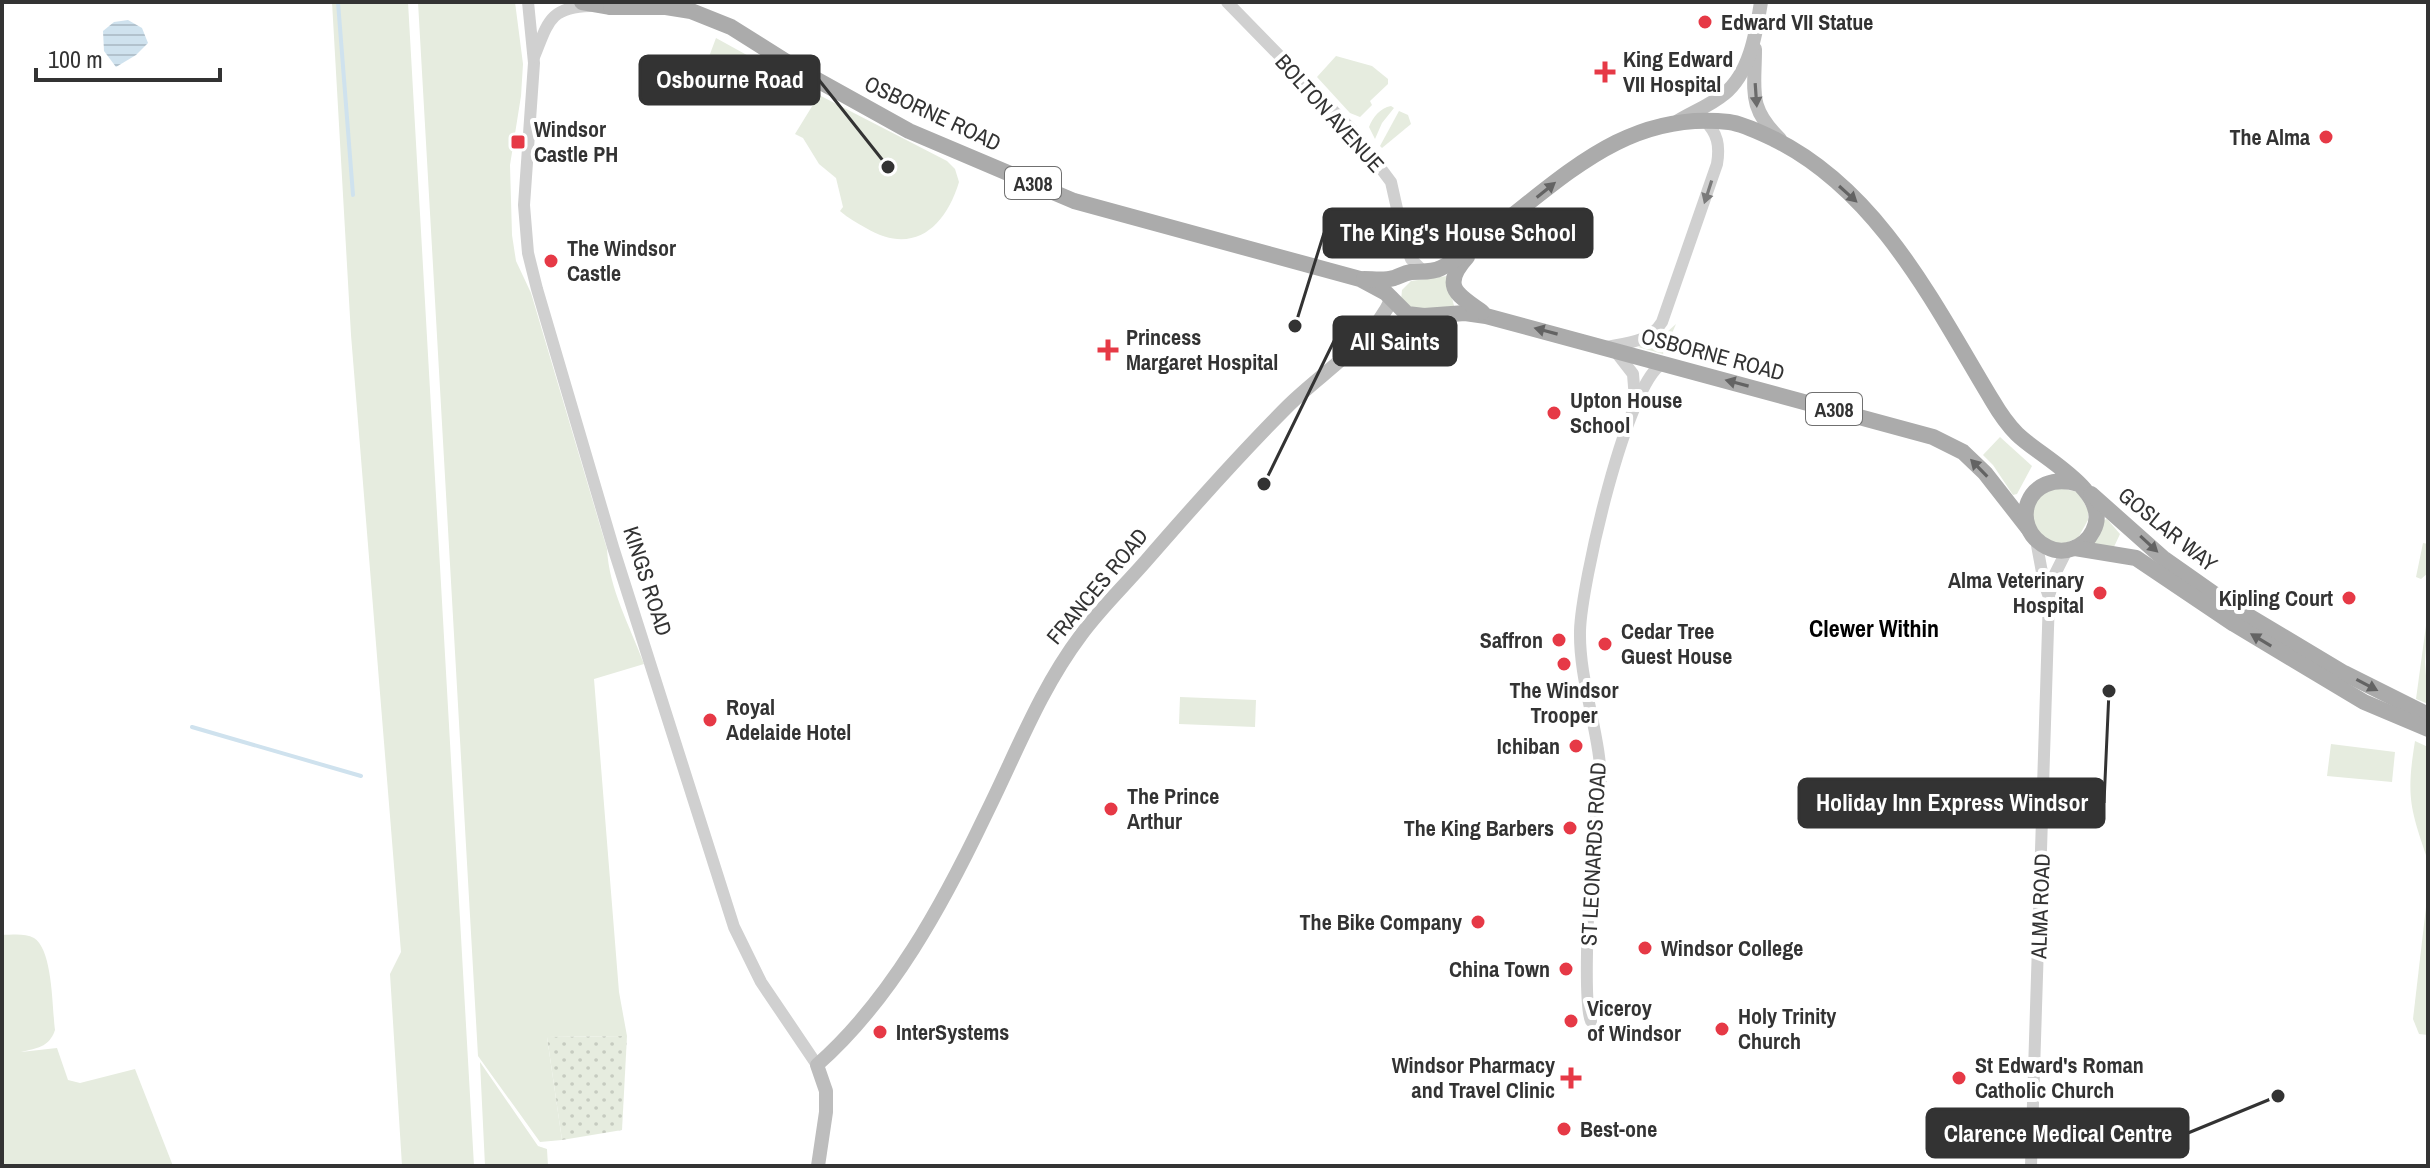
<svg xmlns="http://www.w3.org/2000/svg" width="2430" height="1168" font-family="'Archivo Narrow',sans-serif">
  <defs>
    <pattern id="garden-dots" width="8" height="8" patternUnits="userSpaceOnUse" patternTransform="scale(2)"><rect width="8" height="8" fill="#e6ecdf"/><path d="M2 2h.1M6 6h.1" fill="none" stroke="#c6cbc0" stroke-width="1.8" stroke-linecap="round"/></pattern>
    <pattern id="water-rules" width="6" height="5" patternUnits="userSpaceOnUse" patternTransform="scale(2)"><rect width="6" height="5" fill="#cfe2ee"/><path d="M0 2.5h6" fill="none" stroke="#b2c2cd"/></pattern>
  </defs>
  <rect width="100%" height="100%" fill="#fff"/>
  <!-- green -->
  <g fill="#e6ecdf">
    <path d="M332,2H408L474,1166H402L390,974L401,952L351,335Z"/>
    <path d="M418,2H515L523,64L521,96L510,165L512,235L516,261L531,293L607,549C609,589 630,626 644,664L594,679L619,992L627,1036L547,1037L562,1140L540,1142L478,1056Z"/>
    <path d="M716,38L772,69L762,87L707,62Z"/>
    <path d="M1336,56L1372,66L1388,79V84L1370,101L1372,105L1360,117L1350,113L1317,77Z"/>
    <path d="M819,95L947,161L955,169L959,182C945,228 913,256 866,228C857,223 848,218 840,211L843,207L836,178L819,164L803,138L795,134Z"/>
    <path d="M1391,106L1394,108L1382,123L1375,139L1369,127C1373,117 1380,108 1391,106Z"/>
    <path d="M1399,111L1408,115L1411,124L1382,148L1380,146Z"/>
    <path d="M1447,276L1454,306L1417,312L1401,300L1402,290L1411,281Z"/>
    <path d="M1676,324L1663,354L1638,347L1666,333Z"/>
    <path d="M2000,437L2032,466L2017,494L2013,495L1993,465L1983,455Z"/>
    <path d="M2050,486L2078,492L2088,510V520L2078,538L2060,545L2034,533L2030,505Z"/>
    <path d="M2107,519L2120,534L2113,549L2093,544L2103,520Z"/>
    <path d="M2423,543L2428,544V573L2421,579L2416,577Z"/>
    <path d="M2428,611L2425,662L2428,704L2416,699Z"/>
    <path d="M1180,697L1256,700L1255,727L1179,724Z"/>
    <path d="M2415,741L2428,747V861C2410,808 2406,797 2415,741Z"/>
    <path d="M2331,744L2395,752L2392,782L2327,776Z"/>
    <path d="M2428,890V1035L2419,1034L2413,1019Z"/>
    <path d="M2,935C12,935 25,933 34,938C53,950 52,1008 55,1030C49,1048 36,1048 21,1052L57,1048L68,1080L80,1083L135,1069L173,1166H2Z"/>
    <path d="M480,1062L538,1146L547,1149L548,1166H485Z"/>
  </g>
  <!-- garden -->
  <path fill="url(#garden-dots)" d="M627,1036L622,1130L562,1140L547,1037Z"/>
  <!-- water -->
  <path fill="url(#water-rules)" d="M128,20L142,28L148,43L136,55L116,67L104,51L103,31L114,22Z"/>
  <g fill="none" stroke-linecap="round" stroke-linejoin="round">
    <!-- stream -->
    <g stroke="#cfe2ee" stroke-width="4">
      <path d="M338,2L353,195"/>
      <path d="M192,727L361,776"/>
    </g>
    <!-- tertiary -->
    <g stroke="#d0d0d0" stroke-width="12">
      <path d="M528,2L534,63L524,205L528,253L537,289L613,547L734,927L761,982L817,1065"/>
      <path d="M1227,2L1352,130L1391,182L1404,240L1411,259L1423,271"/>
      <path d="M534,57C548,23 549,7 590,6"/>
      <path d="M1606,347C1627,343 1650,342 1662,322L1717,164C1720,146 1718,133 1704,120"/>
      <path d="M1616,352L1633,374L1635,399"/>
      <path d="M2036,540L2044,583L2049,597"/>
      <path d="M1591,1021C1582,1003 1590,856 1594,829C1595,816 1600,806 1601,793C1603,738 1579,686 1580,631C1581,586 1626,384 1663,363"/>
      <path d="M2031,1166L2049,597L2054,576L2067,550"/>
    </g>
    <!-- secondary -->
    <g stroke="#bdbdbd" stroke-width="14">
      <path d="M1755,49C1755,91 1747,107 1780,139"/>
      <path d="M1675,123C1690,113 1710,106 1724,94C1750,73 1756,33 1761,2"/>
      <path d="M1366,342L1393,327L1428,318"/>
      <path d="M818,1166L826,1112V1091L817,1065C891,1000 943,904 985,816C1016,754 1039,691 1081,635C1100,609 1124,586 1145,562C1191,509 1238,456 1288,406C1321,373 1373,342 1392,298"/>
    </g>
    <!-- primary -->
    <g stroke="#ababab" stroke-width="16">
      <path d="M582,2L611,7L622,4"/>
      <path d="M611,7H666L691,11L731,27L801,71L909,131L1074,201L1360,279L1386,293L1407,314L1424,316L1465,313L1486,316L1933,437L1963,452L1985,473L2028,528"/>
      <path d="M1467,257C1440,287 1458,295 1482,312"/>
      <path d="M1364,279C1373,279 1384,281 1394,278C1400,276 1404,273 1411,272C1421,271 1431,273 1441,268C1458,260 1474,245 1490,233C1564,177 1627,110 1729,122C1744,124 1761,133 1774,139C1879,191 1934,304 1992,400C1999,412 2008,425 2017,434C2040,457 2114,492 2093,531C2085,547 2064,556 2047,547C2008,528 2025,468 2079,484"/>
      <path d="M2091,494L2163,558L2227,603L2344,673L2428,715"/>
      <path d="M2075,548L2136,558L2234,624L2364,702L2428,729"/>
    </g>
  </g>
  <!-- one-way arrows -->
  <defs><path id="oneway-solid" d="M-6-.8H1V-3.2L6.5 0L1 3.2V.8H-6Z" transform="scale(2)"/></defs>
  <use fill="#6a6a6a" href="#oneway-solid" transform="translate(1756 95) rotate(86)"/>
  <g fill="#636363">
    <use href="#oneway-solid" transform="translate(1546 190) rotate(-39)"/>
    <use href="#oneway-solid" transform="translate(1848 194) rotate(42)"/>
    <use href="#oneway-solid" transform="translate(1546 331) rotate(-165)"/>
    <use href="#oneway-solid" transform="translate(1737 383) rotate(-165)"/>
    <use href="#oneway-solid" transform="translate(1979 468) rotate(-134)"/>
    <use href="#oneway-solid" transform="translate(2149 544) rotate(43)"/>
    <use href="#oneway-solid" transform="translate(2261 640) rotate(-149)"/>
    <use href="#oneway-solid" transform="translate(2367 685) rotate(28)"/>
  </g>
  <use fill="#7a7a7a" href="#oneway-solid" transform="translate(1708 192) rotate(108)"/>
  <!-- markers -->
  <g fill="#e63946" stroke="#fff" stroke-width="3">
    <circle cx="1705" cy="22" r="8"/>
    <path d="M1601 60h8v8h8v8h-8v8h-8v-8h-8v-8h8z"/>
    <circle cx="2326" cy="137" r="8"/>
    <rect x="510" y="134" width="16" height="16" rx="4"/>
    <circle cx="551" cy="261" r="8"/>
    <path d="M1104 338h8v8h8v8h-8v8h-8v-8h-8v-8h8z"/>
    <circle cx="1554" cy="413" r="8"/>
    <circle cx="2100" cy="593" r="8"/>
    <circle cx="2349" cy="598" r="8"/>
    <circle cx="1559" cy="640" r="8"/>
    <circle cx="1605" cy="644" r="8"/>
    <circle cx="1564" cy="664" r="8"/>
    <circle cx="710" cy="720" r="8"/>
    <circle cx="1576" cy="746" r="8"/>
    <circle cx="1111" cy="809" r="8"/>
    <circle cx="1570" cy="828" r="8"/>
    <circle cx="1478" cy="922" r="8"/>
    <circle cx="1645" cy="948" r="8"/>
    <circle cx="1566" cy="969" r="8"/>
    <circle cx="1571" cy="1021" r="8"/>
    <circle cx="1722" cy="1029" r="8"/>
    <circle cx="880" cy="1032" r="8"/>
    <path d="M1567 1066h8v8h8v8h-8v8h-8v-8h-8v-8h8z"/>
    <circle cx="1959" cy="1078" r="8"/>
    <circle cx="1564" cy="1129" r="8"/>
  </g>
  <g text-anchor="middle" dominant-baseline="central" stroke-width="8" stroke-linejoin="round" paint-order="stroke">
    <!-- shield labels -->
    <g fill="#fff" stroke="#707070" stroke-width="2">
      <rect x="1005" y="167" width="56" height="32" rx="6"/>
      <rect x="1806" y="393" width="56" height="32" rx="6"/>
    </g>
    <g font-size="20" font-weight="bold" fill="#333">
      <text x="1033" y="183">A308</text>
      <text x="1834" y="409">A308</text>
    </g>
    <!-- poi labels -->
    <g font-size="22" font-weight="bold" fill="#333" stroke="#fff" text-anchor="start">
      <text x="1721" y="22">Edward VII Statue</text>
      <text x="1623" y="59">King Edward<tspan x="1623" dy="25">VII Hospital</tspan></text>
      <text x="534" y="129">Windsor<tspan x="534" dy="25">Castle PH</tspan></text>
      <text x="2310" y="137" text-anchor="end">The Alma</text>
      <text x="567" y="248">The Windsor<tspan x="567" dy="25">Castle</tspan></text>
      <text x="1126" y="337">Princess<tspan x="1126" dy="25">Margaret Hospital</tspan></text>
      <text x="1570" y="400">Upton House<tspan x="1570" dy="25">School</tspan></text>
      <text x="2084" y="580" text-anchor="end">Alma Veterinary<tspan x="2084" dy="25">Hospital</tspan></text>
      <text x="2333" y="598" text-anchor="end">Kipling Court</text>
      <text x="1621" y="631">Cedar Tree<tspan x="1621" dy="25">Guest House</tspan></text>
      <text x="1543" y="640" text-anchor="end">Saffron</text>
      <text x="1564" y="690" text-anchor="middle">The Windsor<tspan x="1564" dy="25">Trooper</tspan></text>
      <text x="726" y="707">Royal<tspan x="726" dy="25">Adelaide Hotel</tspan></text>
      <text x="1560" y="746" text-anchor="end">Ichiban</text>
      <text x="1127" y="796">The Prince<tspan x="1127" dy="25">Arthur</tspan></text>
      <text x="1554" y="828" text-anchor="end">The King Barbers</text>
      <text x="1462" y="922" text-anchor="end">The Bike Company</text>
      <text x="1661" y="948">Windsor College</text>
      <text x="1550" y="969" text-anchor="end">China Town</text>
      <text x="1587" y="1008">Viceroy<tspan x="1587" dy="25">of Windsor</tspan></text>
      <text x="1738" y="1016">Holy Trinity<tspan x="1738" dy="25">Church</tspan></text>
      <text x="896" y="1032">InterSystems</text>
      <text x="1555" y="1065" text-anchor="end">Windsor Pharmacy<tspan x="1555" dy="25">and Travel Clinic</tspan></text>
      <text x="1975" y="1065">St Edward's Roman<tspan x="1975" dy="25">Catholic Church</tspan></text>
      <text x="1580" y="1129">Best-one</text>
    </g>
    <!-- street labels -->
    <g font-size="22" fill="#333" stroke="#fff">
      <text transform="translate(933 113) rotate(25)">OSBORNE ROAD</text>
      <text transform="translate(1330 113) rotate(48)">BOLTON AVENUE</text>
      <text transform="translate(1713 354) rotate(15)">OSBORNE ROAD</text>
      <text transform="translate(2168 529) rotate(39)">GOSLAR WAY</text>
      <text transform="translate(648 581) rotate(72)">KINGS ROAD</text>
      <text transform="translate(1097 586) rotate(-50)">FRANCES ROAD</text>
      <text transform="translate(1593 854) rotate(-87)">ST LEONARDS ROAD</text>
      <text transform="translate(2040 906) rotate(-88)">ALMA ROAD</text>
    </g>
    <!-- neighbourhood labels -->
    <g font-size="24" font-weight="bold" fill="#000" stroke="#fff">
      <text x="1874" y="628">Clewer Within</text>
    </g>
  </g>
  <!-- callouts -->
  <path fill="none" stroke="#333" stroke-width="3" d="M888 167L819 80M1295 326L1324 233M1264 484L1334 341M2109 691L2104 803M2278 1096L2188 1133"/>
  <g fill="#333" stroke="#fff" stroke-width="3">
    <circle cx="888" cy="167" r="8"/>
    <circle cx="1295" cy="326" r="8"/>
    <circle cx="1264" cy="484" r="8"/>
    <circle cx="2109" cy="691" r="8"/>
    <circle cx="2278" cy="1096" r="8"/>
  </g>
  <g fill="#333" stroke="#333" stroke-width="3">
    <rect x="640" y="56" width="179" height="48" rx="8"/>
    <rect x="1324" y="209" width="268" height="48" rx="8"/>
    <rect x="1334" y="317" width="122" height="48" rx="8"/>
    <rect x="1799" y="779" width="305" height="48" rx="8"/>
    <rect x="1927" y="1109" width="261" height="48" rx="8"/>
  </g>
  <g font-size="24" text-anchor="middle" font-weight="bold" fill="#fff">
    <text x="730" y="88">Osbourne Road</text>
    <text x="1458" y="241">The King's House School</text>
    <text x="1395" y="350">All Saints</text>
    <text x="1952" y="811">Holiday Inn Express Windsor</text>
    <text x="2058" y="1142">Clarence Medical Centre</text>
  </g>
  <!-- border -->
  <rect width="2430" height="1168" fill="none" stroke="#333333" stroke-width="8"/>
  <!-- scale -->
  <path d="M36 68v12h184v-12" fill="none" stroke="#333333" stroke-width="4"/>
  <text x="48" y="68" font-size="24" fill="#333333" stroke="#ffffff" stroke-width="6" paint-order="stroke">100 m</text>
</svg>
